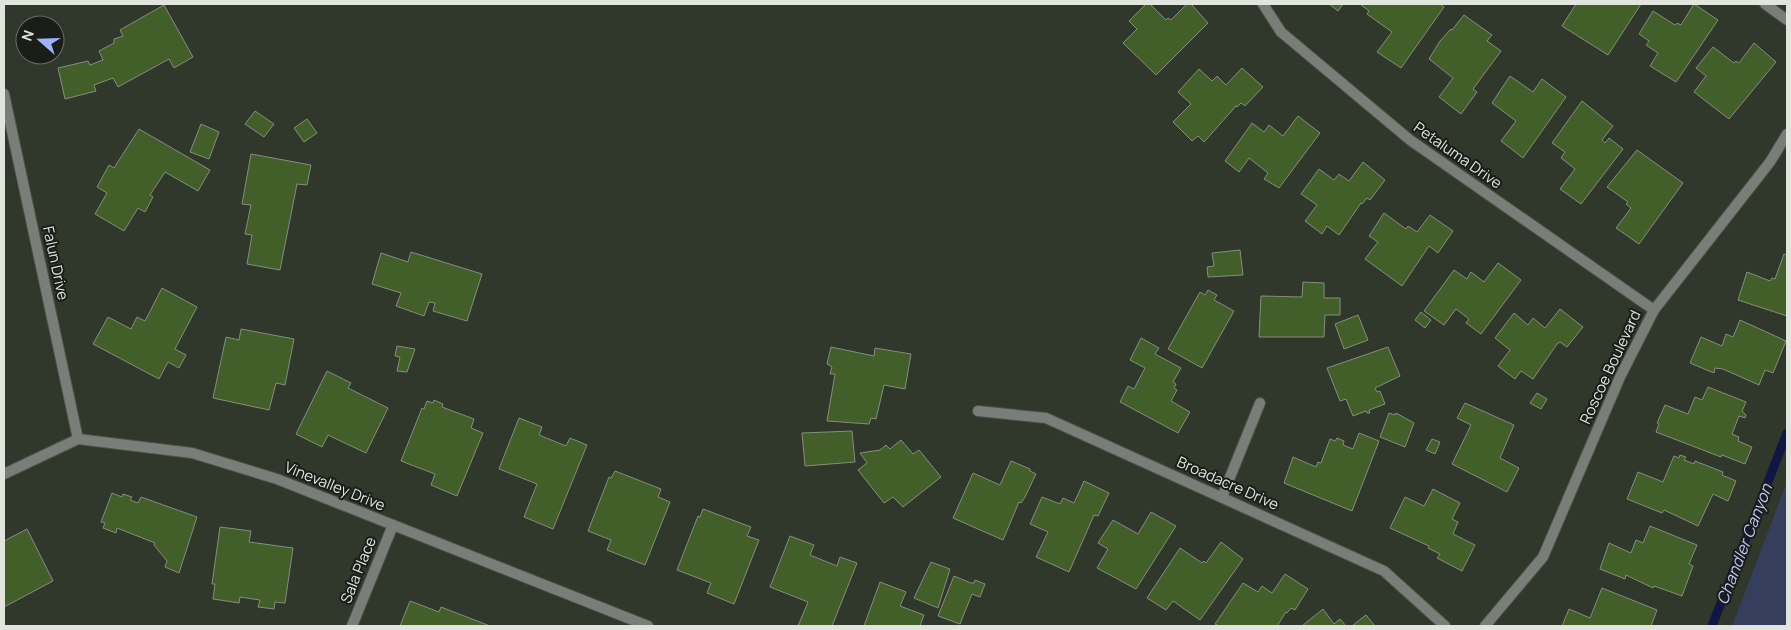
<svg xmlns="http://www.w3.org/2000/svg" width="1791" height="630" font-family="Manrope,sans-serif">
  <rect width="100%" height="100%" fill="#30372b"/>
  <!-- green -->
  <path fill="#363e5e" d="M1787,482V626H1732Z"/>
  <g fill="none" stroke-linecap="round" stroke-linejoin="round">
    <!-- stream -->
    <path stroke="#111745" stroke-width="9" d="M1712,626L1787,433"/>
  </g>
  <!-- building -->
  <g fill="#435f29" stroke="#868d80">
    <path d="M1146,4H1150L1166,20L1168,18L1171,20L1187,4H1191L1208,23L1156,75L1123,43L1137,29L1129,21Z"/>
    <path d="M1329,4H1343L1338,11Z"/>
    <path d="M1360,4H1440L1444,7L1401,68L1377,52L1392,32L1367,14L1369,11Z"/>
    <path d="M1576,4H1641L1608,55L1562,26Z"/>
    <path d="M1694,4L1718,20L1676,82L1650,66L1658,53L1646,45L1649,41L1639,34L1653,11L1675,25L1677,23L1681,25Z"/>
    <path d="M164,5L193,57L174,68L169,59L118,87L113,78L94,85L96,91L65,99L58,68L88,61L90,65L103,60L99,51L114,43V39L123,36L120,30Z"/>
    <path d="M1464,15L1492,35L1487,41L1501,51L1473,89L1477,92L1461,114L1439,97L1453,78L1429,59L1440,41L1451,29L1452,30Z"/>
    <path d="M1754,43L1776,62L1729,119L1694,92L1706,76L1696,68L1713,47L1734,63L1736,61L1739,63Z"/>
    <path d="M1242,68L1263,87L1245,106L1241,103L1237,107L1236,106L1204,142L1198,136L1192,141L1173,122L1191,104L1178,92L1199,69L1212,81L1217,76L1226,85Z"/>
    <path d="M1510,76L1533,92L1542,79L1566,97L1523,158L1501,141L1516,121L1492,103Z"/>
    <path d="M1582,101L1613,126L1602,140L1605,143L1609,138L1623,149L1581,204L1560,189L1575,169L1561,158L1565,152L1552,143Z"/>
    <path d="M255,111L274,124L264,137L245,124Z"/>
    <path d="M1298,116L1320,133L1279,188L1264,179L1268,173L1249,158L1239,172L1225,161L1252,123L1264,132L1269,125L1283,136Z"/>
    <path d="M307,119L317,133L304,142L294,128Z"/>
    <path d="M201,124L219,132L209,159L190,152Z"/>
    <path d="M139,129L210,170L198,191L165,172L150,195L153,197L145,212L138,208L124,231L95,214L107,193L97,187L109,165L114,168Z"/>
    <path d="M1637,150L1683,183L1639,244L1616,228L1631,208L1626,204L1628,202L1607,187Z"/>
    <path d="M251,154L311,165L307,185L297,184L280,270L247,264L252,235L245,234L251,205L242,204Z"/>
    <path d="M1363,162L1385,180L1370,200L1367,198L1362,204L1361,203L1339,235L1327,226L1322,234L1305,221L1317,205L1301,194L1319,169L1334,180L1339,174L1349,181Z"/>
    <path d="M1384,213L1406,229L1408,226L1417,232L1430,215L1453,231L1438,253L1429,246L1402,286L1365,259L1378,242L1369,236Z"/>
    <path d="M1240,250L1243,275L1208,277L1207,267L1214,266L1212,253Z"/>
    <path d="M411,252L482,274L467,321L433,311L435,303L429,302L424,316L396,306L401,293L372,284L381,253L408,262Z"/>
    <path d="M1784,254L1787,255V316L1738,300L1747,272L1770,281L1772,278L1775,279Z"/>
    <path d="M1498,263L1521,280L1481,334L1466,323L1469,319L1456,309L1444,325L1424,311L1454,270L1467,279L1471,272L1484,282Z"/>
    <path d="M1303,282L1324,283V298H1340V315H1325L1324,337H1259L1261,296L1302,297Z"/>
    <path d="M162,288L197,307L175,349L186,355L179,368L168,362L159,379L93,344L108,317L131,329L137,317L145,321Z"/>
    <path d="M1208,290L1217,295L1214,300L1234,311L1202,368L1168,349L1200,292L1205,295Z"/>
    <path d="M1560,309L1583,327L1567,347L1560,342L1557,344L1533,379L1521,371L1515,379L1498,366L1510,350L1495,338L1514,313L1528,325L1533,318L1545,328Z"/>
    <path d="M1421,312L1431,320L1425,328L1415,320Z"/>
    <path d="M1358,315L1368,340L1344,349L1335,324Z"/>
    <path d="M1740,320L1786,341L1773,373L1765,370L1759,385L1723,369L1715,368L1714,373L1690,363L1701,337L1722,346L1726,334L1733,337Z"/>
    <path d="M241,329L294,339L285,385L276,383L269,410L213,398L226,337L239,340Z"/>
    <path d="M1141,338L1159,348L1155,354L1181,368L1173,382L1176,384L1174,388L1177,390L1171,401L1190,412L1178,433L1120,402L1128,386L1134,389L1145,368L1130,360Z"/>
    <path d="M397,346L415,349L407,372L397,371L400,357L395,356Z"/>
    <path d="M831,347L874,356L875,348L911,354L905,389L884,385L876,419L871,418L869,424L827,421L835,374H830L832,367L827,364Z"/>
    <path d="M1388,347L1400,376L1375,388L1377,392L1380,391L1385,404L1369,410L1370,413H1367L1366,411L1353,416L1346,399L1340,401L1327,368Z"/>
    <path d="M327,371L351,383L348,388L388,408L366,453L328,435L322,447L296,434Z"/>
    <path d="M1708,387L1746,402L1742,411L1746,415L1745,418L1739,416L1732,434L1739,437L1738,441L1752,447L1745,464L1722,455L1721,457L1656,432L1659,424L1657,423L1665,405L1688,414L1695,397L1702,400Z"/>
    <path d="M1537,393L1547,399L1541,409L1530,403Z"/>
    <path d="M434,400L443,404L442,407L474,419L471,428L483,433L457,496L431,485L435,474L401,461L422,408L424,409L427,401L433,403Z"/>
    <path d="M1465,403L1514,425L1500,458L1519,468L1507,492L1452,464L1471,425L1457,418Z"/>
    <path d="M1389,413L1395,415L1396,413L1414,423L1405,447L1380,437Z"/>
    <path d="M519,418L542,427L539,435L566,446L570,438L587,445L553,529L524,517L537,484L499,469Z"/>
    <path d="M852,431L855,462L805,466L802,433Z"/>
    <path d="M1359,433L1379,441L1352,511L1284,483L1293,457L1316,467L1318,462L1321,463L1330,439L1335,441L1337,438L1344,441L1343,445L1353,449Z"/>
    <path d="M1432,439L1440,442L1435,454L1426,450Z"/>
    <path d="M901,440L913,454L919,450L941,477L903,507L893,497L884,503L858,470L867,463L860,453L880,450L886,445L890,449Z"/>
    <path d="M1680,455L1686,457L1684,460L1694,464L1695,461L1723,472L1722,475L1736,481L1728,501L1713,494L1698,526L1664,510L1662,513L1627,499L1638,472L1663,482L1674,456L1679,458Z"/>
    <path d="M1011,461L1030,469V471L1036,474L1025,497L1021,503L1019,502L1003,540L953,518L973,473L1000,485Z"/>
    <path d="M615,471L661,489L658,497L670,502L645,565L607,550L611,540L588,531L609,477L611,478Z"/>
    <path d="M1084,481L1109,493L1098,516L1094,515L1069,572L1036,557L1048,532L1030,524L1042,497L1060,504L1063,498L1074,503Z"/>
    <path d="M1433,489L1460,503L1452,519L1458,522L1453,534L1475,545L1462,571L1437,558L1440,554L1428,548L1429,546L1390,528L1405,497L1424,506Z"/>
    <path d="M112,493L122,497L123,494L132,497L130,500L138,503L141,497L197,517L179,573L165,567L167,561L154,545L155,543L117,528L116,533L103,528L105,523L101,522Z"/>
    <path d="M703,509L751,527L747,536L759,540L734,604L707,593L711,583L677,570L698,516L700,517Z"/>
    <path d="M1151,512L1176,526L1136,589L1097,568L1108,549L1098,543L1113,520L1138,534Z"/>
    <path d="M1650,526L1697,545L1689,564L1693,566L1682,596L1654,586L1653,588L1626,575L1625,579L1600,569L1609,543L1631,553L1636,540L1643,543Z"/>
    <path d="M220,527L251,531L249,542L293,548L285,603L275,602L274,609L258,607L260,600L240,597L239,603L213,599L215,584H212Z"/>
    <path d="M27,529L53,581L4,607V541Z"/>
    <path d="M790,536L814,545L810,555L837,566L840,557L857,563L832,626H798L808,602L770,587Z"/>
    <path d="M1221,542L1243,559L1200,620L1173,601L1166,610L1147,598L1180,548L1202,563L1204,561L1206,563Z"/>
    <path d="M931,562L950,569L938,608L914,598Z"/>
    <path d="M1285,574L1308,589L1295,610L1291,608L1287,613L1286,612L1277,626H1219L1215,624L1243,583L1258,592L1262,586L1272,593Z"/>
    <path d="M954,576L971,583H974L975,580L985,584L980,597L972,594L960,624L938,616Z"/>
    <path d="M880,582L906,592L900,606L924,615L920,626H864Z"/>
    <path d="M1602,588L1657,610L1651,626H1562L1569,609L1590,618Z"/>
    <path d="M410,601L439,612L441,607L490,626H400Z"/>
    <path d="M1323,609L1334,624L1340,619L1346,626H1302Z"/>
    <path d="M1366,615L1375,626H1352Z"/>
  </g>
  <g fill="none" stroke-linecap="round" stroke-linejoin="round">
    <!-- street casing -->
    <g stroke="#4c5348" stroke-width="12">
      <g id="street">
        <path d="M1263,4L1281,32L1410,140L1654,310"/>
        <path d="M1765,4L1787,20"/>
        <path d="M4,94L78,439"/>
        <path d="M978,411L1046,418L1384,571L1445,626"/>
        <path d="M4,474L78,439L192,453L277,479L648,626"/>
        <path d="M1222,497L1260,403"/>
        <path d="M352,626L393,525"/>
        <path d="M1485,626L1543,557L1620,377L1654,310L1770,162L1787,134"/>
      </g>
    </g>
    <!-- street -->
    <use href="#street" stroke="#7b7e78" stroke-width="10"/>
  </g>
  <g text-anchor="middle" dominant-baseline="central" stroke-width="4" stroke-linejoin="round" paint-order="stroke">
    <!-- street labels -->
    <g font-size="15" fill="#e1e5de" stroke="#1a1d18">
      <text transform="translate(1458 155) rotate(35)">Petaluma Drive</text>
      <text transform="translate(56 263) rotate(78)">Falun Drive</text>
      <text transform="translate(1610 367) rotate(-65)">Roscoe Boulevard</text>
      <text transform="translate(1228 483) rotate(24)">Broadacre Drive</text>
      <text transform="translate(335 486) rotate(22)">Vinevalley Drive</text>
      <text transform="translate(358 570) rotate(-68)">Sala Place</text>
    </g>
    <!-- water labels -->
    <g font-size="16" font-style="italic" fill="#bbcafa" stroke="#1a1d18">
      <text transform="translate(1744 544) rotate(-69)">Chandler Canyon</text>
    </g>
  </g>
  <!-- border -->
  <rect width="1791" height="630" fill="none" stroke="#e1e5de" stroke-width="10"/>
  <!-- north arrow -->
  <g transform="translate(40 40) rotate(290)"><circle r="24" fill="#1a1d18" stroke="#6a6d67"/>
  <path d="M0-4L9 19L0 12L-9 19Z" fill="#9fb3fd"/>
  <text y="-8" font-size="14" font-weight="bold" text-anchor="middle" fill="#e1e5de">N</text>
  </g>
</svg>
